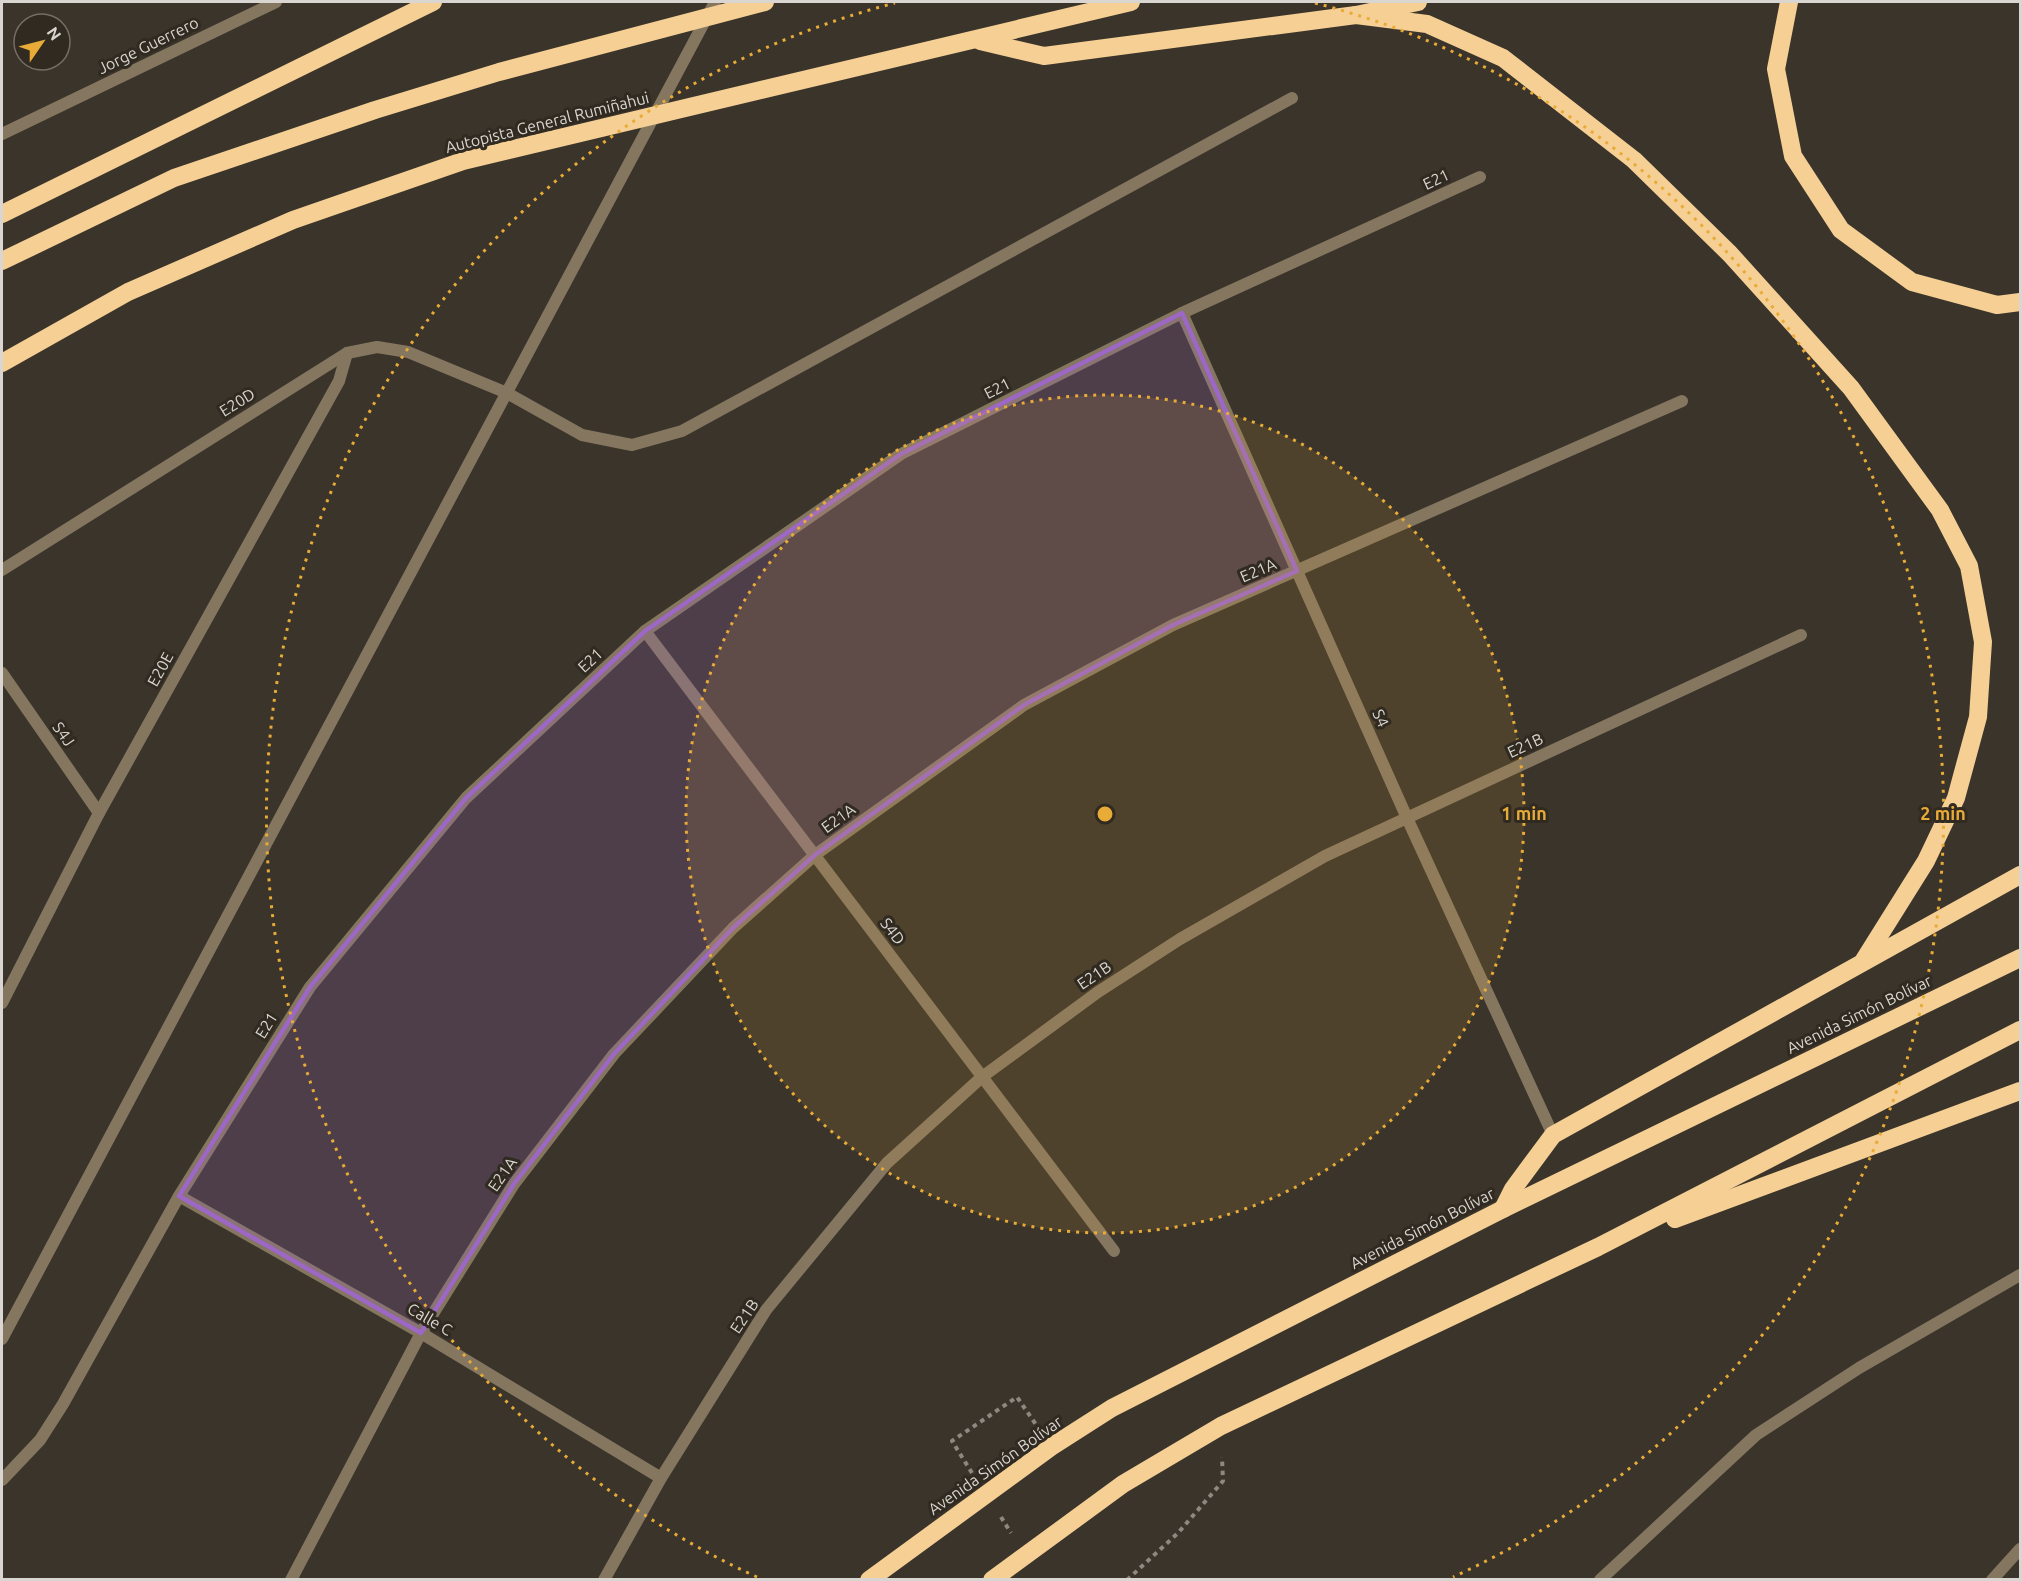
<svg xmlns="http://www.w3.org/2000/svg" width="2022" height="1581" font-family="Ubuntu,sans-serif">
  <rect width="100%" height="100%" fill="#3a342b"/>
  <g fill="none" stroke-linecap="round" stroke-linejoin="round">
    <!-- path -->
    <g stroke="#8d8881" stroke-width="4" stroke-dasharray="4.5 4.5" stroke-linecap="butt">
      <path d="M972,1473L952,1441L1017,1397L1037,1426"/>
      <path d="M1001,1517L1011,1533"/>
      <path d="M1127,1580L1178,1533L1223,1481L1222,1457"/>
    </g>
    <!-- street -->
    <g stroke="#85765f" stroke-width="12">
      <path d="M2,134L276,2"/>
      <path d="M1182,313L1407,818L1553,1135"/>
      <path d="M2,570L347,353L377,347L408,352L507,393L582,435L632,445L682,431L1292,98"/>
      <path d="M645,631L1114,1251"/>
      <path d="M2,673L99,813"/>
      <path d="M2,1003L99,813L339,381L347,353"/>
      <path d="M179,1196L421,1333L661,1478"/>
      <path d="M2,1339L715,2"/>
      <path d="M2,1480L40,1440L63,1404L179,1196L310,987L466,798L645,631L901,454L1182,313L1480,177"/>
      <path d="M291,1580L421,1333L514,1184L614,1054L733,928L815,855L1024,705L1173,625L1682,401"/>
      <path d="M604,1580L661,1478L766,1310L887,1163L982,1077L1098,992L1180,939L1325,856L1801,635"/>
      <path d="M1600,1580L1756,1435L1859,1368L2020,1275"/>
      <path d="M1992,1580L2020,1549"/>
    </g>
    <!-- highway -->
    <g stroke="#f5cf94" stroke-width="18">
      <path d="M1789,2L1776,69L1793,156L1841,230L1912,282L1997,305L2020,302"/>
      <path d="M1356,15L1427,24L1503,58L1634,160L1730,254L1851,388L1940,510L1969,566L1983,642L1978,717L1956,798L1926,861L1864,960"/>
      <path d="M980,41L1044,56L1356,15L1418,2"/>
      <path d="M2,214L433,2"/>
      <path d="M2,261L174,178L375,110L499,72L765,2"/>
      <path d="M2,363L128,292L293,220L463,161L1131,2"/>
      <path d="M1503,1209L1513,1189L1553,1135L2020,875"/>
      <path d="M1675,1219L2020,1091"/>
      <path d="M869,1580L1051,1447L1112,1408L1503,1209L2020,958"/>
      <path d="M992,1580L1123,1484L1221,1426L1598,1247L2020,1030"/>
    </g>
  </g>
  <!-- marked area -->
  <path fill="#9c67c5" fill-opacity="0.2" stroke="#9c67c5" stroke-width="4.5" stroke-linejoin="round" d="M1182,313L1297,571L1173,625L1024,705L815,855L733,928L614,1054L514,1184L421,1333L179,1196L310,987L466,798L645,631L901,454Z"/>
  <!-- distance rings -->
  <circle cx="1105" cy="814" r="419" fill="#e8ab37" fill-opacity=".12"/>
  <g fill="none" stroke="#e8ab37" stroke-width="3" stroke-dasharray="3 6">
    <circle cx="1105" cy="814" r="419"/>
    <path d="M757 1577A838 838 0 0 1 895 3M1315 3A838 838 0 0 1 1453 1577"/>
  </g>
  <g text-anchor="middle" dominant-baseline="central" stroke-width="6" stroke-linejoin="round" paint-order="stroke">
    <!-- street labels -->
    <g font-size="16" fill="#d9d5d0" stroke="#302a21">
      <text transform="translate(148 45) rotate(-26)">Jorge Guerrero</text>
      <text transform="translate(547 122) rotate(-14)">Autopista General Rumiñahui</text>
      <text transform="translate(1436 179) rotate(-25)">E21</text>
      <text transform="translate(997 388) rotate(-27)">E21</text>
      <text transform="translate(237 402) rotate(-32)">E20D</text>
      <text transform="translate(1258 570) rotate(-23)">E21A</text>
      <text transform="translate(590 660) rotate(-43)">E21</text>
      <text transform="translate(160 669) rotate(-61)">E20E</text>
      <text transform="translate(1381 718) rotate(66)">S4</text>
      <text transform="translate(64 734) rotate(55)">S4J</text>
      <text transform="translate(1525 745) rotate(-25)">E21B</text>
      <text transform="translate(838 818) rotate(-36)">E21A</text>
      <text transform="translate(893 931) rotate(53)">S4D</text>
      <text transform="translate(1094 975) rotate(-34)">E21B</text>
      <text transform="translate(1859 1014) rotate(-26)">Avenida Simón Bolívar</text>
      <text transform="translate(266 1025) rotate(-58)">E21</text>
      <text transform="translate(502 1174) rotate(-55)">E21A</text>
      <text transform="translate(1422 1228) rotate(-27)">Avenida Simón Bolívar</text>
      <text transform="translate(744 1316) rotate(-56)">E21B</text>
      <text transform="translate(430 1319) rotate(30)">Calle C</text>
      <text transform="translate(995 1465) rotate(-35)">Avenida Simón Bolívar</text>
    </g>
  </g>
  <circle cx="1105" cy="814" r="9" fill="#e8ab37" stroke="#302a21" stroke-width="3"/>
  <g font-size="18" text-anchor="middle" font-weight="bold" fill="#e8ab37" stroke="#302a21" stroke-width="6" stroke-linejoin="round" paint-order="stroke">
    <text x="1524" y="820">1 min</text>
    <text x="1943" y="820">2 min</text>
  </g>
  <!-- border -->
  <rect width="2022" height="1581" fill="none" stroke="#d9d5d0" stroke-width="6"/>
  <!-- north arrow -->
  <g transform="translate(42 42) rotate(55)"><circle r="28" fill="#302a21" stroke="#746e67" stroke-width="1.5"/>
  <path d="M0-4.5L10 22L0 15L-10 22Z" fill="#e8ab37"/>
  <text y="-9" font-size="16" font-weight="bold" text-anchor="middle" fill="#d9d5d0">N</text>
  </g>
</svg>
